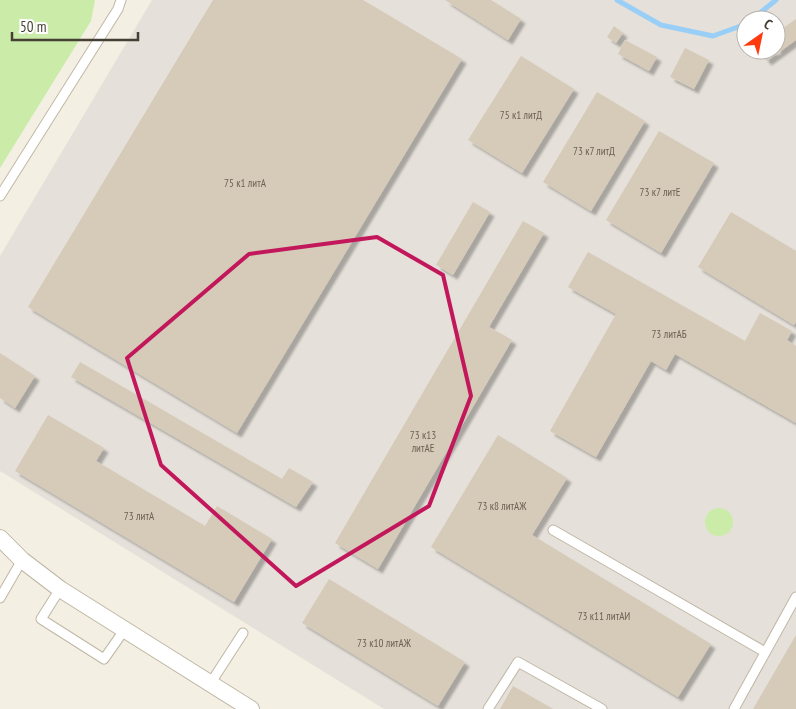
<svg xmlns="http://www.w3.org/2000/svg" width="796" height="709" font-family="'PT Sans Narrow',sans-serif">
  <defs>
    <filter id="shadow"><feDropShadow dx="4.5" dy="4.5" stdDeviation="1" flood-color="#0004"/></filter>
  </defs>
  <rect width="100%" height="100%" fill="#f3efe3"/>
  <!-- industrial -->
  <path fill="#e5e0d9" fill-rule="evenodd" d="M152,0H796V709H384L0,471V256ZM746,20H776V50H746Z"/>
  <!-- green -->
  <g fill="#cbeca8">
    <path d="M0,0H95L91,21L0,168Z"/>
    <circle cx="719" cy="522" r="14"/>
  </g>
  <g fill="none" stroke-linecap="round" stroke-linejoin="round">
    <!-- stream -->
    <g stroke="#99cef7" stroke-width="5">
      <path d="M617,0L661,25L713,36L746,24"/>
      <path d="M751,20L776,0"/>
    </g>
  </g>
  <!-- building -->
  <g fill="#d6cbb8" filter="url(#shadow)">
    <path d="M213,0H363L462,59L237,433L28,307Z"/>
    <path d="M445,0H491L521,19L508,40Z"/>
    <path d="M796,19V40L767,61L759,50H776V33Z"/>
    <path d="M614,26L623,33L616,43L607,37Z"/>
    <path d="M625,40L657,57L649,71L618,54Z"/>
    <path d="M685,48L709,60L694,89L670,77Z"/>
    <path d="M521,56L574,89L522,173L468,140Z"/>
    <path d="M597,92L645,121L591,211L543,182Z"/>
    <path d="M659,131L714,163L661,253L606,220Z"/>
    <path d="M473,202L490,212L453,275L436,265Z"/>
    <path d="M731,212L796,251V322L794,325L698,267Z"/>
    <path d="M523,221L544,233L489,327L512,340L378,569L335,543Z"/>
    <path d="M588,252L745,341L760,313L792,331L787,340L796,346V423L675,354L666,370L651,361L596,457L550,431L616,314L568,287Z"/>
    <path d="M0,353L35,376L15,408L0,398Z"/>
    <path d="M80,362L282,479L289,468L313,482L296,507L71,377Z"/>
    <path d="M48,415L104,448L96,461L205,526L217,506L272,539L234,602L15,471Z"/>
    <path d="M498,435L567,478L532,535L711,644L678,697L431,547Z"/>
    <path d="M329,579L465,662L438,706L302,623Z"/>
    <path d="M796,635V709H753Z"/>
    <path d="M513,686L553,709H500Z"/>
  </g>
  <g fill="none" stroke-linecap="round" stroke-linejoin="round">
    <!-- lane casing -->
    <g stroke="#c0b7a5" stroke-width="11">
      <g id="lane">
        <path d="M0,196L118,9L121,0"/>
        <path d="M553,530L765,652"/>
        <path d="M60,589L41,619L104,659L125,629"/>
        <path d="M0,598L22,560"/>
        <path d="M210,684L243,633"/>
        <path d="M488,709L518,662L602,709"/>
        <path d="M734,709L796,597"/>
      </g>
    </g>
    <!-- street casing -->
    <g stroke="#c0b7a5" stroke-width="18">
      <path id="street" d="M0,538L22,560L60,589L251,709"/>
    </g>
    <!-- lane -->
    <use href="#lane" stroke="#fff" stroke-width="9"/>
    <!-- street -->
    <use href="#street" stroke="#fff" stroke-width="16"/>
  </g>
  <!-- marked area -->
  <path fill="none" stroke="#c2185b" stroke-width="4" stroke-linejoin="round" d="M377,237L443,275L471,396L429,506L296,586L161,465L127,358L249,254Z"/>
  <g text-anchor="middle" dominant-baseline="central" stroke-width="4.5" stroke-linejoin="round" paint-order="stroke">
    <!-- number labels -->
    <g font-size="11" fill="#6a6254">
      <text x="521" y="115">75 к1 литД</text>
      <text x="594" y="151">73 к7 литД</text>
      <text x="245" y="183">75 к1 литА</text>
      <text x="660" y="192">73 к7 литЕ</text>
      <text x="669" y="334">73 литАБ</text>
      <text x="423" y="435">73 к13<tspan x="423" dy="13">литАЕ</tspan></text>
      <text x="502" y="506">73 к8 литАЖ</text>
      <text x="139" y="516">73 литА</text>
      <text x="604" y="616">73 к11 литАИ</text>
      <text x="384" y="643">73 к10 литАЖ</text>
    </g>
  </g>
  <!-- north arrow -->
  <g transform="translate(761 35) rotate(33)"><circle r="24" fill="#ffffff" stroke="#b5b2ad"/>
  <path d="M0-4L9 19L0 12L-9 19Z" fill="#ff3a0f"/>
  <text y="-8" font-size="14" font-weight="bold" text-anchor="middle" fill="#463f33">С</text>
  </g>
  <!-- scale -->
  <path d="M12 32v8h126v-8" fill="none" stroke="#463f33" stroke-width="2.5"/>
  <text x="20" y="32" font-size="15" fill="#463f33" stroke="#ffffff" stroke-width="4" paint-order="stroke">50 m</text>
</svg>
